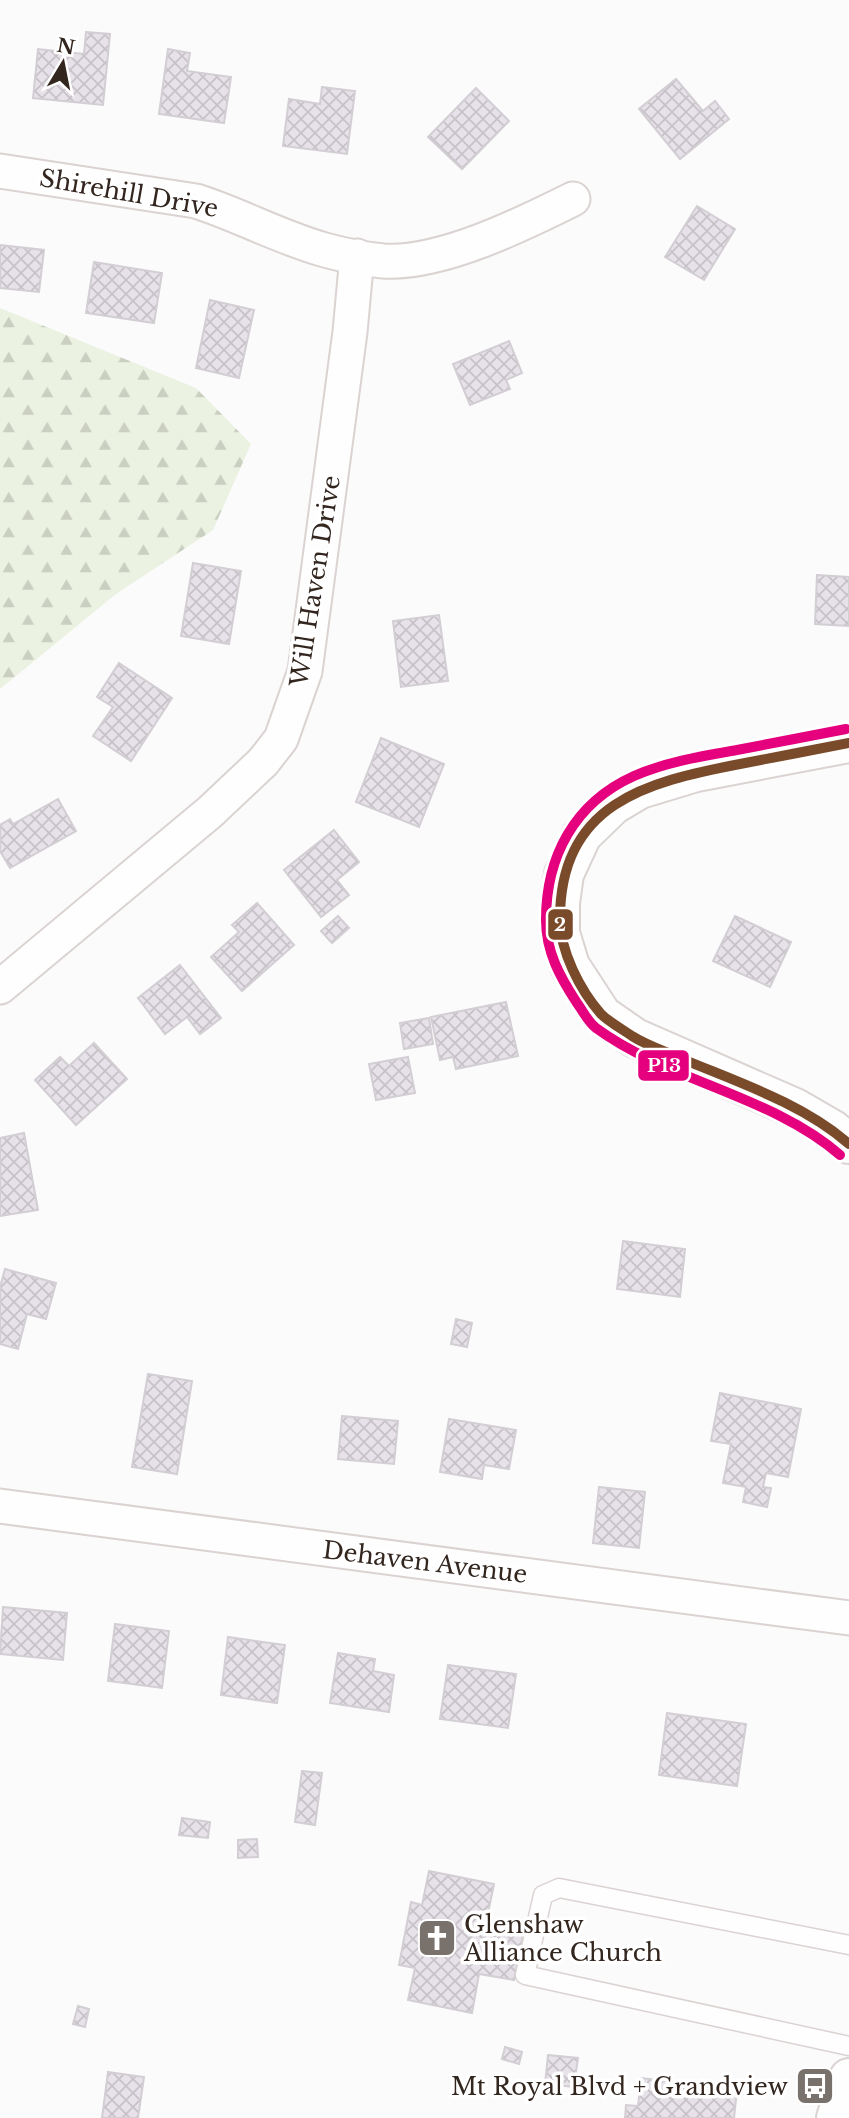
<svg xmlns="http://www.w3.org/2000/svg" width="849" height="2118" font-family="'Libre Baskerville',serif">
  <defs>
    <pattern id="forest-firs" width="22" height="20" patternUnits="userSpaceOnUse" patternTransform="scale(1.75)"><rect width="22" height="20" fill="#ebf2e1"/><path d="M5 1l3.5 6h-7zM16 11l3.5 6h-7z" fill="#cacfc1"/></pattern>
    <pattern id="building-cross-hatch" width="8" height="8" patternUnits="userSpaceOnUse" patternTransform="scale(1.75)"><rect width="8" height="8" fill="#e7e2e9"/><path d="M0 0l8 8M0 8l8-8" fill="none" stroke="#c7c2c7"/></pattern>
  </defs>
  <rect width="100%" height="100%" fill="#fbfbfb"/>
  <!-- forest -->
  <path fill="url(#forest-firs)" d="M0,308L196,388L251,444L213,530L116,594L0,689Z"/>
  <!-- building -->
  <g fill="url(#building-cross-hatch)" stroke="#d2ced4" stroke-width="2">
    <path d="M86,32L110,34L103,105L33,98L38,49L84,54Z"/>
    <path d="M168,49L190,53L187,71L231,77L224,123L159,114Z"/>
    <path d="M676,79L703,111L715,101L729,119L680,159L639,109Z"/>
    <path d="M322,87L355,91L347,154L283,146L289,99L320,104Z"/>
    <path d="M476,88L509,121L462,169L428,137Z"/>
    <path d="M697,206L735,229L704,280L665,257Z"/>
    <path d="M0,245L44,250L39,292L0,288Z"/>
    <path d="M94,262L162,273L154,323L86,313Z"/>
    <path d="M210,300L254,310L239,378L196,368Z"/>
    <path d="M509,341L522,373L506,380L510,389L470,405L453,364Z"/>
    <path d="M193,563L241,571L229,644L181,636Z"/>
    <path d="M817,575L849,577V626L815,624Z"/>
    <path d="M439,615L448,681L401,687L393,621Z"/>
    <path d="M119,663L172,698L131,761L93,736L113,707L97,697Z"/>
    <path d="M381,738L444,764L419,827L356,802Z"/>
    <path d="M58,799L76,831L10,868L0,851V825L10,819L13,824Z"/>
    <path d="M334,830L359,862L337,880L349,895L321,917L284,870Z"/>
    <path d="M257,903L294,945L242,991L211,957L239,932L232,925Z"/>
    <path d="M338,916L349,928L332,943L321,931Z"/>
    <path d="M735,916L791,942L770,987L713,961Z"/>
    <path d="M180,965L221,1018L200,1034L187,1017L165,1034L138,998Z"/>
    <path d="M506,1002L518,1056L456,1069L453,1057L440,1060L431,1017Z"/>
    <path d="M429,1018L433,1044L404,1049L400,1023Z"/>
    <path d="M94,1043L127,1079L76,1125L35,1080L60,1057L69,1066Z"/>
    <path d="M408,1057L415,1093L376,1100L369,1064Z"/>
    <path d="M24,1133L38,1210L0,1216V1138Z"/>
    <path d="M623,1241L685,1249L680,1297L617,1289Z"/>
    <path d="M5,1269L56,1283L46,1319L27,1314L18,1349L0,1344V1287Z"/>
    <path d="M456,1319L472,1323L467,1347L451,1344Z"/>
    <path d="M148,1374L192,1381L177,1474L132,1467Z"/>
    <path d="M720,1393L801,1409L788,1477L766,1473L763,1487L771,1488L767,1507L743,1502L746,1487L723,1483L731,1444L711,1441Z"/>
    <path d="M342,1416L398,1421L394,1464L338,1459Z"/>
    <path d="M449,1419L516,1430L509,1469L484,1465L482,1479L440,1472Z"/>
    <path d="M599,1487L645,1492L639,1548L593,1543Z"/>
    <path d="M3,1607L67,1613L63,1660L0,1654Z"/>
    <path d="M115,1624L169,1631L162,1688L108,1681Z"/>
    <path d="M228,1637L285,1645L277,1703L221,1695Z"/>
    <path d="M338,1653L375,1659L373,1671L394,1675L389,1712L330,1703Z"/>
    <path d="M448,1665L516,1674L508,1728L440,1719Z"/>
    <path d="M667,1713L746,1724L737,1786L659,1775Z"/>
    <path d="M302,1771L322,1773L315,1825L295,1822Z"/>
    <path d="M182,1818L210,1822L208,1838L179,1835Z"/>
    <path d="M257,1839L258,1857L238,1858V1840Z"/>
    <path d="M429,1871L494,1884L487,1918L525,1926L514,1980L479,1974L472,2013L408,2000L415,1968L399,1965L411,1902L422,1905Z"/>
    <path d="M78,2006L89,2009L85,2027L73,2024Z"/>
    <path d="M505,2047L522,2052L519,2064L502,2059Z"/>
    <path d="M548,2055L578,2058L574,2087L545,2084Z"/>
    <path d="M108,2072L144,2077L138,2118H102Z"/>
    <path d="M641,2078L737,2090L734,2118H625L626,2105L638,2106Z"/>
  </g>
  <g fill="none" stroke-linecap="round" stroke-linejoin="round">
    <!-- lane casing -->
    <g stroke="#dad3d1" stroke-width="21">
      <path id="lane" d="M849,1945L559,1888L543,1895L525,1975L849,2046"/>
    </g>
    <!-- street casing -->
    <g stroke="#dad3d1" stroke-width="37">
      <g id="street">
        <path d="M0,171L196,201C240,215 281,238 325,250C343,255 364,259 383,261C440,265 523,224 573,199"/>
        <path d="M0,987L210,812L263,762L281,739L305,671L350,332L357,256"/>
        <path d="M0,1506L849,1618"/>
      </g>
    </g>
    <!-- secondary casing -->
    <g stroke="#dad3d1" stroke-width="42">
      <g id="secondary">
        <path d="M849,743L696,772L640,789L613,805L582,835L564,874L560,903V933L570,966L602,1015L635,1038L795,1108L833,1130L849,1144"/>
        <path d="M836,2118L849,2078"/>
      </g>
    </g>
    <!-- lane -->
    <use href="#lane" stroke="#fefefe" stroke-width="18"/>
    <!-- street -->
    <use href="#street" stroke="#fefefe" stroke-width="33"/>
    <!-- secondary -->
    <use href="#secondary" stroke="#fefefe" stroke-width="38"/>
    <!-- bus-1 casing -->
    <g stroke="#fff" stroke-width="16">
      <path id="bus-1" d="M849,743C813,750 776,757 740,764C645,782 560,804 560,919C560,951 580,990 601,1014C609,1022 622,1029 632,1036C646,1045 664,1051 680,1058C737,1082 802,1103 849,1144"/>
    </g>
    <!-- bus-2 casing -->
    <g stroke="#fff" stroke-width="16">
      <path id="bus-2" d="M840,1155C773,1096 670,1082 596,1028C588,1022 583,1011 577,1003C560,977 546,952 546,920C546,857 574,803 634,776C666,762 703,756 737,750C773,743 810,736 846,729"/>
    </g>
    <!-- bus-1 -->
    <use href="#bus-1" stroke="#7a4b2a" stroke-width="10"/>
    <!-- bus-2 -->
    <use href="#bus-2" stroke="#e5007d" stroke-width="10"/>
  </g>
  <!-- icons -->
  <defs>
    <g id="church-square" transform="scale(2.0125)"><rect x="-9" y="-9" width="18" height="18" rx="4" fill="#79716c" stroke="#fff"/><path d="M-1.2-6h2.4v3.5h3.3v2.4h-3.3V6h-2.4V-.1h-3.3v-2.4h3.3Z" fill="#fff"/></g>
    <g id="bus-square" transform="scale(2.0125)"><rect x="-9" y="-9" width="18" height="18" rx="4" fill="#79716c" stroke="#fff"/><path d="M-5-6H5V4H4V6H2V4H-2V6H-4V4H-5ZM-3.5-4V0h7V-4ZM-3.5 1.2v1.5H-2V1.2ZM2 1.2v1.5H3.5V1.2Z" fill="#fff"/></g>
  </defs>
  <g fill-rule="evenodd">
    <use href="#church-square" x="437" y="1938"/>
    <use href="#bus-square" x="815" y="2086"/>
  </g>
  <g text-anchor="middle" dominant-baseline="central" stroke-width="7" stroke-linejoin="round" paint-order="stroke">
    <!-- street labels -->
    <g font-size="24" fill="#33261f" stroke="#fff">
      <text transform="translate(129 193) rotate(10)">Shirehill Drive</text>
      <text transform="translate(315 581) rotate(-81)">Will Haven Drive</text>
      <text transform="translate(425 1562) rotate(7)">Dehaven Avenue</text>
    </g>
    <!-- poi labels -->
    <g font-size="24" fill="#33261f" stroke="#fff" text-anchor="start">
      <text x="464" y="1924">Glenshaw<tspan x="464" dy="28">Alliance Church</tspan></text>
      <text x="788" y="2086" text-anchor="end">Mt Royal Blvd + Grandview</text>
    </g>
  </g>
  <g stroke="#fff" stroke-width="2.5">
    <rect x="547" y="908" width="27" height="33" rx="7" fill="#7a4b2a"/>
    <rect x="637" y="1049" width="53" height="33" rx="7" fill="#e5007d"/>
  </g>
  <g font-size="19" text-anchor="middle" font-weight="bold" fill="#fff">
    <text x="560" y="931">2</text>
    <text x="664" y="1072">P13</text>
  </g>
  <!-- north arrow -->
  <g transform="translate(63 63) rotate(10)" stroke="#ffffff" stroke-width="5" paint-order="stroke">
  <path d="M0-5L12 26L0 18L-12 26Z" fill="#33261f"/>
  <text y="-10" font-size="19" font-weight="bold" text-anchor="middle" fill="#33261f">N</text>
  </g>
</svg>
